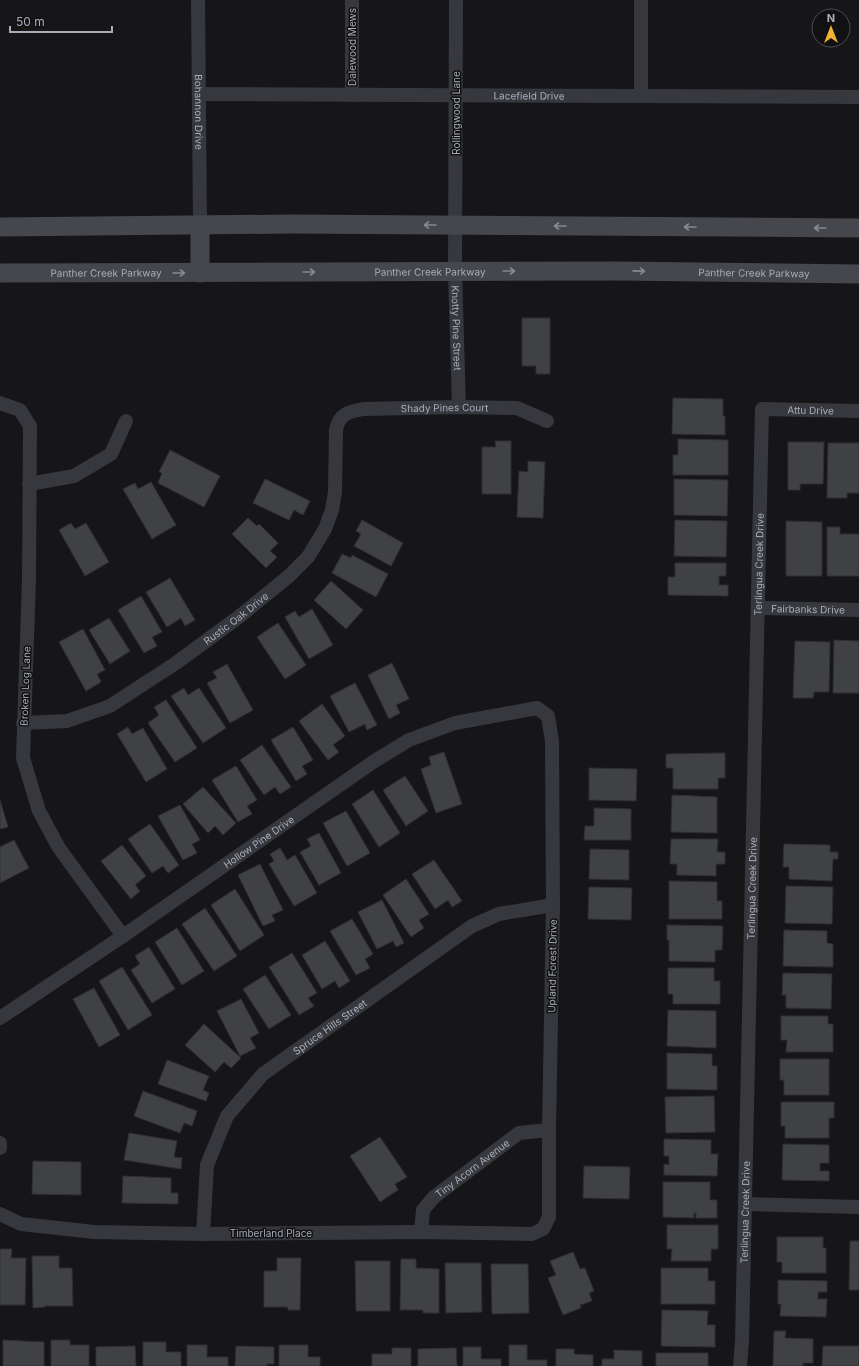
<svg xmlns="http://www.w3.org/2000/svg" width="859" height="1366" font-family="Inter,sans-serif">
  <rect width="100%" height="100%" fill="#161618"/>
  <!-- building -->
  <g fill="#404145" stroke="#303034">
    <path d="M522,318H550V374H536V366H522Z"/>
    <path d="M673,398L723,399V416H725V435L672,434Z"/>
    <path d="M678,439L728,440V475H673V455H678Z"/>
    <path d="M495,441H511V494H482V447H496Z"/>
    <path d="M788,442H824L823,484H800V490H788Z"/>
    <path d="M828,443H859V493H847V498H827Z"/>
    <path d="M170,450L220,476L204,507L158,483L162,473L159,472Z"/>
    <path d="M528,461L545,462L543,518L517,517L519,471L528,472Z"/>
    <path d="M265,479L310,501L303,515L294,510L289,520L253,503Z"/>
    <path d="M674,479L728,480L727,516L674,515Z"/>
    <path d="M151,482L176,525L152,539L123,489L135,483L138,489Z"/>
    <path d="M248,518L257,526L259,524L278,543L270,551L277,557L266,568L232,534Z"/>
    <path d="M362,520L403,543L391,566L354,546L361,534L356,531Z"/>
    <path d="M675,520L727,521L726,557L674,556Z"/>
    <path d="M786,521L822,522V576H786Z"/>
    <path d="M71,523L75,529L86,523L109,562L85,576L59,530Z"/>
    <path d="M827,527H840V534H859V576H827Z"/>
    <path d="M342,554L351,558L352,555L388,574L376,597L332,573Z"/>
    <path d="M675,563H726V576H719V585H728V596L668,595V577H675Z"/>
    <path d="M170,578L195,620L185,626L181,618L167,627L146,592Z"/>
    <path d="M331,581L363,610L346,629L314,600Z"/>
    <path d="M141,596L162,632L152,637L157,646L144,653L118,610Z"/>
    <path d="M312,609L333,645L309,659L285,617L295,611L299,617Z"/>
    <path d="M109,618L130,651L110,664L89,630Z"/>
    <path d="M278,623L306,665L285,679L257,637Z"/>
    <path d="M83,629L105,670L97,674L101,682L86,691L59,642Z"/>
    <path d="M834,640L859,641V693H833Z"/>
    <path d="M795,641L830,642L829,692H814L813,698H793Z"/>
    <path d="M392,663L409,699L396,705L400,713L389,719L368,675Z"/>
    <path d="M227,664L253,710L230,723L207,683L217,678L213,672Z"/>
    <path d="M355,683L377,725L367,730L365,724L349,732L330,696Z"/>
    <path d="M184,688L188,695L199,688L226,728L203,743L171,696Z"/>
    <path d="M166,700L197,748L175,762L148,723L159,715L154,707Z"/>
    <path d="M322,704L345,736L333,745L339,752L328,760L299,721Z"/>
    <path d="M128,727L132,734L143,728L167,769L146,782L117,734Z"/>
    <path d="M293,727L313,760L302,766L307,774L296,781L271,740Z"/>
    <path d="M262,745L291,787L280,794L275,787L264,795L240,760Z"/>
    <path d="M444,752L462,804L436,813L421,769L431,765L429,757Z"/>
    <path d="M725,753V778H718V789H673V768H666V754Z"/>
    <path d="M236,766L257,800L247,806L252,814L238,822L212,780Z"/>
    <path d="M589,768L637,769L636,801L589,800Z"/>
    <path d="M405,776L428,811L406,826L383,790Z"/>
    <path d="M203,787L236,823L223,835L215,826L208,833L183,804Z"/>
    <path d="M373,790L400,833L379,847L352,804Z"/>
    <path d="M672,795L717,797V833L671,832Z"/>
    <path d="M0,800L8,827L0,829Z"/>
    <path d="M180,805L200,840L192,844L197,853L183,860L158,816Z"/>
    <path d="M594,808L631,809V840H584L585,826H594Z"/>
    <path d="M346,811L370,853L347,866L323,823Z"/>
    <path d="M150,824L179,865L168,873L163,866L152,873L128,839Z"/>
    <path d="M319,833L341,873L319,885L300,852L311,846L307,839Z"/>
    <path d="M671,839H718L717,852H725V864H716V876L677,875V864H670Z"/>
    <path d="M14,840L29,868L0,883V847Z"/>
    <path d="M784,844L830,845V852H838V859H833L832,881L789,879V867H783Z"/>
    <path d="M122,845L146,876L135,885L140,891L131,899L101,861Z"/>
    <path d="M280,848L287,860L295,855L317,893L294,906L269,864L274,861L270,854Z"/>
    <path d="M590,849L629,850V880L589,879Z"/>
    <path d="M434,860L462,901L452,907L448,900L435,909L412,874Z"/>
    <path d="M260,864L283,910L272,915L275,921L263,926L238,875Z"/>
    <path d="M406,879L429,914L419,920L424,928L411,937L383,895Z"/>
    <path d="M669,881L717,882V901H722V919H669Z"/>
    <path d="M786,886L833,887L832,924L785,923Z"/>
    <path d="M589,887L632,888L631,920L588,919Z"/>
    <path d="M235,889L264,935L240,951L211,905Z"/>
    <path d="M382,900L404,943L396,947L393,941L377,949L358,912Z"/>
    <path d="M205,908L237,956L214,971L182,924Z"/>
    <path d="M352,919L373,954L365,959L370,968L356,975L330,931Z"/>
    <path d="M667,925L723,926L722,950H715V962L669,961V940H667Z"/>
    <path d="M177,928L204,971L182,985L155,942Z"/>
    <path d="M784,930L827,931V943L833,944V967L783,966Z"/>
    <path d="M325,941L350,981L339,988L335,981L322,989L302,955Z"/>
    <path d="M149,947L175,989L152,1003L131,970L140,964L135,956Z"/>
    <path d="M292,953L317,993L308,998L314,1006L299,1015L269,967Z"/>
    <path d="M122,967L152,1015L128,1030L99,981Z"/>
    <path d="M668,968H714V981H720V1004H673V994H668Z"/>
    <path d="M783,973L832,974L831,1009L786,1008V995H782Z"/>
    <path d="M265,975L291,1015L269,1029L243,989Z"/>
    <path d="M94,988L120,1035L99,1047L73,999Z"/>
    <path d="M241,999L259,1033L250,1038L256,1048L240,1056L217,1011Z"/>
    <path d="M668,1010L716,1011V1048L667,1046Z"/>
    <path d="M781,1016H828V1024H833V1052H786L787,1040H781Z"/>
    <path d="M204,1024L241,1058L231,1068L224,1062L215,1072L185,1045Z"/>
    <path d="M667,1053L712,1054V1066H717V1090L667,1089Z"/>
    <path d="M780,1059H829V1095H784V1080H780Z"/>
    <path d="M167,1060L209,1076L203,1090L209,1093L206,1101L158,1084Z"/>
    <path d="M143,1091L197,1111L192,1126L184,1123L180,1133L134,1116Z"/>
    <path d="M714,1096L715,1132L666,1133L665,1097Z"/>
    <path d="M781,1102H834V1118H829V1138H785V1126H781Z"/>
    <path d="M129,1133L177,1141L174,1157L182,1158L181,1169L124,1160Z"/>
    <path d="M380,1137L407,1177L395,1184L398,1190L380,1202L350,1156Z"/>
    <path d="M664,1139L711,1140V1154H718L717,1176L664,1175V1164L669,1165V1156H664Z"/>
    <path d="M783,1144L829,1145V1163H820V1171H829V1181L782,1180Z"/>
    <path d="M33,1161L81,1162V1195L32,1194Z"/>
    <path d="M584,1166L630,1167L629,1199L583,1198Z"/>
    <path d="M123,1176L171,1178V1193H178V1204L122,1203Z"/>
    <path d="M663,1182H710V1200H717V1218H696V1213H694V1218L663,1217Z"/>
    <path d="M667,1225H718V1249H711V1261H671L672,1249H667Z"/>
    <path d="M777,1237H823V1248H826V1273H782V1262H777Z"/>
    <path d="M850,1241H859V1290H849Z"/>
    <path d="M0,1249H12L11,1258H26L25,1305H0Z"/>
    <path d="M573,1252L580,1269L585,1268L594,1291L589,1293L592,1301L580,1305L581,1308L563,1315L548,1278L556,1275L550,1261Z"/>
    <path d="M32,1256H59V1268H72L73,1306H45V1307L33,1308Z"/>
    <path d="M277,1258H301L300,1310H288V1307H264V1271H277Z"/>
    <path d="M401,1259H416V1268L439,1269V1313H423V1310H400Z"/>
    <path d="M355,1261H390V1311H356Z"/>
    <path d="M445,1263H481L482,1312L446,1313Z"/>
    <path d="M491,1264H528L529,1313L492,1314Z"/>
    <path d="M661,1268H708V1281H715V1304H661Z"/>
    <path d="M778,1280L827,1281V1292H818V1299H827L826,1317L780,1316L781,1304H778Z"/>
    <path d="M662,1310L708,1311L707,1325H715V1347L661,1346Z"/>
    <path d="M774,1331H786L785,1338L813,1339V1363H803V1366H773Z"/>
    <path d="M3,1340L44,1342V1366H3Z"/>
    <path d="M51,1340H70V1345H89V1366H51Z"/>
    <path d="M143,1342H166V1352H181V1366H143Z"/>
    <path d="M187,1345H207V1357H228V1366H187Z"/>
    <path d="M279,1345H308V1357H320V1366H279Z"/>
    <path d="M509,1345H527V1360H547V1366H509Z"/>
    <path d="M135,1346L136,1366H96V1347Z"/>
    <path d="M236,1346L274,1347V1364H267V1366H235Z"/>
    <path d="M823,1346H859V1366H822Z"/>
    <path d="M463,1347H481V1359H501V1366H463Z"/>
    <path d="M392,1348H411V1366H372V1354H392Z"/>
    <path d="M456,1348L457,1366H418V1349Z"/>
    <path d="M556,1349H574V1354L593,1355V1366H556Z"/>
    <path d="M614,1350L642,1351V1366H602V1359H614Z"/>
    <rect x="656" y="1353" width="52" height="13"/>
  </g>
  <g fill="none" stroke-linecap="round" stroke-linejoin="round">
    <!-- minor -->
    <g stroke="#37383d" stroke-width="14">
      <path id="s1" d="M198,0L200,225"/>
      <path d="M352,0V95"/>
      <path id="s2" d="M456,0L455,271L459,407"/>
      <path d="M641,0V96"/>
      <path id="s3" d="M199,94L859,97"/>
      <path d="M0,403L20,410L30,426L29,579L23,758L39,811L59,848L123,936"/>
      <path d="M29,484L74,476L111,454L126,421"/>
      <path id="s4" d="M758,608L859,610"/>
      <path id="s5" d="M23,723L67,721L110,706L176,663L240,616L289,576L308,557L325,529L332,510L335,492L336,430C339,414 348,412 363,409L459,407L517,408L547,421"/>
      <path id="s6" d="M0,1018L123,936L373,762L409,740L455,723L537,708L548,716L552,741L553,905L549,1130V1217L543,1229L532,1234L421,1232L203,1234L94,1232L21,1224L0,1214"/>
      <path d="M0,1143V1148"/>
      <path d="M745,1204L859,1207"/>
      <path id="s7" d="M421,1232L423,1210L434,1197L519,1133L549,1130"/>
      <path id="s8" d="M203,1234L207,1165L227,1116L263,1074L472,926L499,914L553,905"/>
      <path id="s9" d="M740,1366L742,1340L762,409L859,411"/>
    </g>
    <!-- secondary -->
    <g stroke="#45474d" stroke-width="19">
      <path d="M200,225V273"/>
      <path d="M0,227L292,224L859,228"/>
      <path id="s10" d="M0,273L617,271L859,274"/>
    </g>
  </g>
  <!-- one-way arrows -->
  <defs><path id="oneway-shaft" d="M-6 0H5M1.5-3L5.5 0L1.5 3" fill="none" stroke-width="1.6" stroke-linecap="round" stroke-linejoin="round"/></defs>
  <g stroke="#858993">
    <use href="#oneway-shaft" transform="translate(430 225) rotate(-180)"/>
    <use href="#oneway-shaft" transform="translate(560 226) rotate(-180)"/>
    <use href="#oneway-shaft" transform="translate(690 227) rotate(-180)"/>
    <use href="#oneway-shaft" transform="translate(820 228) rotate(-180)"/>
    <use href="#oneway-shaft" transform="translate(509 271)"/>
    <use href="#oneway-shaft" transform="translate(639 271) rotate(1)"/>
    <use href="#oneway-shaft" transform="translate(309 272)"/>
    <use href="#oneway-shaft" transform="translate(179 273)"/>
  </g>
  <g text-anchor="middle" dominant-baseline="central" stroke-width="3" stroke-linejoin="round" paint-order="stroke">
    <!-- street labels -->
    <g font-size="10" fill="#a8adb8" stroke="#111113">
      <text transform="translate(352 47) rotate(-90)">Dalewood Mews</text>
      <text stroke="none"><textPath href="#s3" startOffset="330">Lacefield Drive</textPath></text>
      <text stroke="none"><textPath href="#s1" startOffset="112">Bohannon Drive</textPath></text>
      <text transform="translate(456 113) rotate(-90)">Rollingwood Lane</text>
      <text stroke="none"><textPath href="#s10" startOffset="430">Panther Creek Parkway</textPath></text>
      <text stroke="none"><textPath href="#s10" startOffset="754">Panther Creek Parkway</textPath></text>
      <text stroke="none"><textPath href="#s10" startOffset="106">Panther Creek Parkway</textPath></text>
      <text stroke="none"><textPath href="#s2" startOffset="328">Knotty Pine Street</textPath></text>
      <text stroke="none"><textPath href="#s5" startOffset="590">Shady Pines Court</textPath></text>
      <text stroke="none"><textPath href="#s9" startOffset="1006">Attu Drive</textPath></text>
      <text stroke="none"><textPath href="#s9" startOffset="802">Terlingua Creek Drive</textPath></text>
      <text stroke="none"><textPath href="#s4" startOffset="50">Fairbanks Drive</textPath></text>
      <text stroke="none"><textPath href="#s5" startOffset="243">Rustic Oak Drive</textPath></text>
      <text transform="translate(25 686) rotate(-88)">Broken Log Lane</text>
      <text stroke="none"><textPath href="#s6" startOffset="313">Hollow Pine Drive</textPath></text>
      <text stroke="none"><textPath href="#s9" startOffset="478">Terlingua Creek Drive</textPath></text>
      <text transform="translate(552 966) rotate(-89)">Upland Forest Drive</text>
      <text stroke="none"><textPath href="#s8" startOffset="259">Spruce Hills Street</textPath></text>
      <text stroke="none"><textPath href="#s7" startOffset="87">Tiny Acorn Avenue</textPath></text>
      <text stroke="none"><textPath href="#s9" startOffset="154">Terlingua Creek Drive</textPath></text>
      <text x="271" y="1233">Timberland Place</text>
    </g>
  </g>
  <!-- north arrow -->
  <g transform="translate(831 28)"><circle r="19" fill="#111113" stroke="#4d4f55"/>
  <path d="M0-3L7 15L0 10L-7 15Z" fill="#f2b134"/>
  <text y="-6" font-size="11" font-weight="bold" text-anchor="middle" fill="#a8adb8">N</text>
  </g>
  <!-- scale -->
  <path d="M10 26v6h102v-6" fill="none" stroke="#a8adb8" stroke-width="2"/>
  <text x="16" y="26" font-size="12" fill="#a8adb8" stroke="#111113" stroke-width="3" paint-order="stroke">50 m</text>
</svg>
